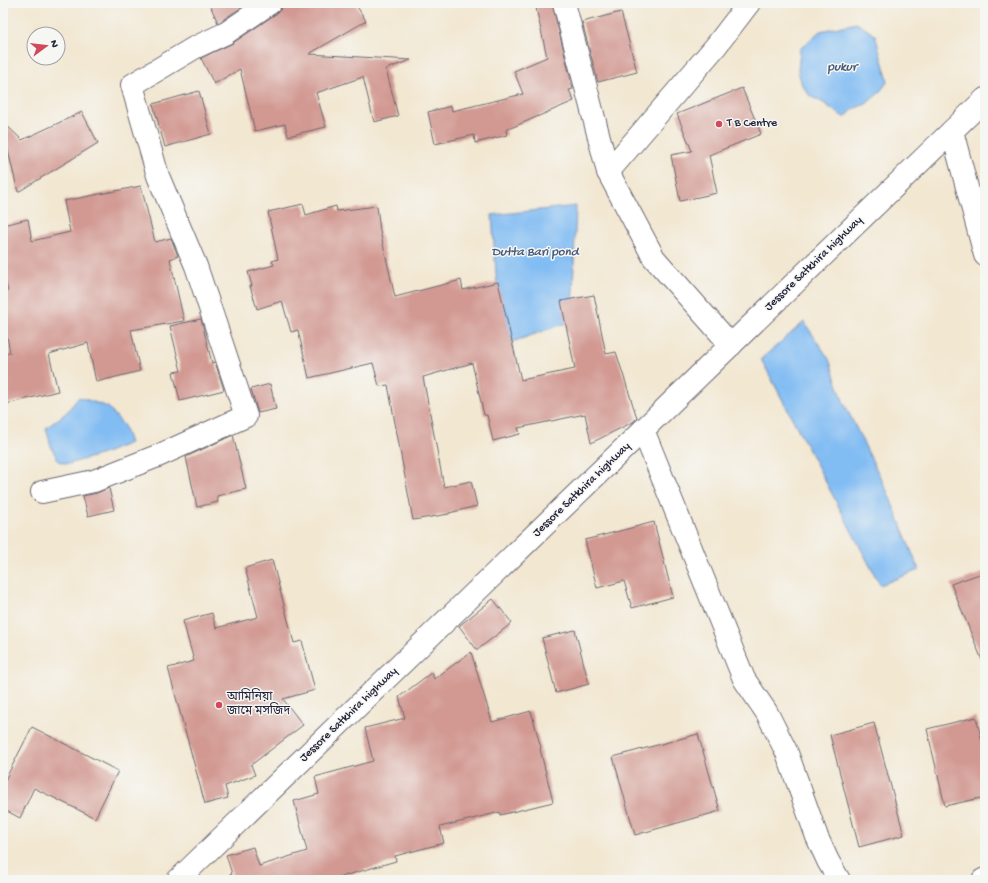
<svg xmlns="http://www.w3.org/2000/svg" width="988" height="883" font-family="'Gochi Hand','Noto Sans Bengali',sans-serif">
  <rect width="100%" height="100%" fill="#f6f6f2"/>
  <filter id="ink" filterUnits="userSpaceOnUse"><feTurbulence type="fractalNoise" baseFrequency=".025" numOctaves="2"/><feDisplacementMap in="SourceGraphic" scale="8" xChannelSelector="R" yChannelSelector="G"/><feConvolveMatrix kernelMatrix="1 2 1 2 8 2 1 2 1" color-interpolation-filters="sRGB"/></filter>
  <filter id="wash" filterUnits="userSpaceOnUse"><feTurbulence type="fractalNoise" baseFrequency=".012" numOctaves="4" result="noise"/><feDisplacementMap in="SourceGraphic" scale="16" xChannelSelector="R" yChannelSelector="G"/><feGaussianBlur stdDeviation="0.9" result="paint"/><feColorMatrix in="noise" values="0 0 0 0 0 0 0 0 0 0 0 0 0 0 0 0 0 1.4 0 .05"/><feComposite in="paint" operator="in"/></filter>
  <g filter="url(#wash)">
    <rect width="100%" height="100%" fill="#f2e7d1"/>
    <!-- water -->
    <g fill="#81bcf3" stroke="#526f97">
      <path d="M857,23L875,35L888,81L879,93L866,104L853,109L845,118L822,102L810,96L802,85L798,71L800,49L820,31Z"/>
      <path d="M576,206L572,321L501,346L492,215Z"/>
      <path d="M804,322L829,359L843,401L888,493L919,570L880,585L761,359Z"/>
      <path d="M79,397L108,407L124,426L130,443L103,454L68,464L58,461L51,446L46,428L66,413Z"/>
    </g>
    <g id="blocks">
      <!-- building -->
      <g fill="#d29992">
        <path d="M209,3H248L218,23Z"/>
        <path d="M282,3H355L366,21L309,54L411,60L386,69L398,116L374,122L363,77L316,93L326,127L288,136L285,124L255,131L240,69L214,84L201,58L233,43L277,13L281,9Z"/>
        <path d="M535,3H552L573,89L569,90L574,101L506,130L507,135L475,143L474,135L435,144L428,112L451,106L452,111L523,94L514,71L547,57Z"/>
        <path d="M621,12L637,72L598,82L582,22Z"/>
        <path d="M742,88L761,134L709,155L717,193L680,201L671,155L692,151L677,114Z"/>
        <path d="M199,91L211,134L165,147L153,104Z"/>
        <path d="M82,112L98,143L18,192L3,130V122L22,140Z"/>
        <path d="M141,186L155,242L171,238L178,256L170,259L184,321L131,330L140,371L96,382L88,343L49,354L58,391L3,405V354L10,353L3,313V292L8,291L3,271V225L28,219L32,241L70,232L64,201Z"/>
        <path d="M303,204L306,215L336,206L337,211L377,206L380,231L395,297L461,280L463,290L498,282L521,380L575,369L561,301L594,295L606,354L616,352L637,418L633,422L591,443L585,414L518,428L520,434L493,441L487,415H484L472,363L423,377L444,487L471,481L477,506L449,513V514L413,520L388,385L379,386L373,363L309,378L298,330L291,332L282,301L257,309L250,286H252L248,272L274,265L272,261L278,259L268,212Z"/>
        <path d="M201,319L212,363L215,362L224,390L180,401L173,372L181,371L170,326Z"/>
        <path d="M270,384L276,409L258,413L251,389Z"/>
        <path d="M233,435L246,489L217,496L218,502L197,507L186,457Z"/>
        <path d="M109,488L114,510L88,516L83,496L97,493Z"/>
        <path d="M654,522L673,597L632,608L624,581L597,588L585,540Z"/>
        <path d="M272,560L294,643L302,641L315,690L283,699L303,725L251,765L255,775L225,786L228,798L205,804L168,668L194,661L183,621L212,613L216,628L258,617L245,568Z"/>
        <path d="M985,572V665H984L951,584Z"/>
        <path d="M493,599L512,623L477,650L459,626Z"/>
        <path d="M575,630L589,684L556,693L542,638Z"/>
        <path d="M471,652L492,722L531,711L541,748L540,749L553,802L500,815V812L440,827L444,843L395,856L396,861L330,880H229V875L232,874L226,855L253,847L259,866L307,851L294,801L319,794L315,777L373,761L365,728L405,718L399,697L432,672L434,679Z"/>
        <path d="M976,717L985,754V797L945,806L927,729Z"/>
        <path d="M874,723L904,835L859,847L830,735Z"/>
        <path d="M32,727L118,771L95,818L34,788L20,818L3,809V784Z"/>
        <path d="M698,734L720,811L635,835L613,757Z"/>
      </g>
    </g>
  </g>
  <g filter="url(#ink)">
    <use href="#blocks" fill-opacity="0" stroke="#6b6770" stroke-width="1"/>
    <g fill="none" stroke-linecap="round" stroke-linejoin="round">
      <!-- street casing -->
      <g stroke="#6b6770" stroke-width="24">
        <g id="street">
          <path d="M564,3L608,172L654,258L731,345"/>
          <path d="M952,131L985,255"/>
          <path d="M643,430L744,679L767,713L787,753L817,837L828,861L839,880"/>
          <path d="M42,492L94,481L160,455L246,416L196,266L158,176L132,85L194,48L226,33L270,3"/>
          <path d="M983,880L985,879"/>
        </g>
      </g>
      <!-- secondary casing -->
      <g stroke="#6b6770" stroke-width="24">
        <path id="secondary" d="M608,172L716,46L749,3"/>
      </g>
      <!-- highway casing -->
      <g stroke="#6b6770" stroke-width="24">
        <path id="highway" d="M178,880L985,99"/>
      </g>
      <!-- street -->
      <use href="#street" stroke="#fff" stroke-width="22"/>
      <!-- secondary -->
      <use href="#secondary" stroke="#fff" stroke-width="22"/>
      <!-- highway -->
      <use href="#highway" stroke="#fff" stroke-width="22"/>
    </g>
  </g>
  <!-- markers -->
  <g fill="#d1495b" stroke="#f6f6f2" stroke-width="1.5">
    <circle cx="719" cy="124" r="4"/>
    <circle cx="219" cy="705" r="4"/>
  </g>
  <g text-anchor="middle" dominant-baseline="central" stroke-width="3" stroke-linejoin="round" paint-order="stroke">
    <!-- poi labels -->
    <g font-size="12" fill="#22223b" stroke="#f6f6f2" text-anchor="start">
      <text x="727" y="124">T B Centre</text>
      <text x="227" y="698">আমিনিয়া<tspan x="227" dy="14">জামে মসজিদ</tspan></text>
    </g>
    <!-- street labels -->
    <g font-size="12" fill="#22223b" stroke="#f6f6f2">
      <text transform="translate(814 264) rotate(-44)">Jessore Satkhira highway</text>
      <text transform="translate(582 490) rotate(-44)">Jessore Satkhira highway</text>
      <text transform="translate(349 715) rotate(-44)">Jessore Satkhira highway</text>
    </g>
    <!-- water labels -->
    <g font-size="13" font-style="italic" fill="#43587b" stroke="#f6f6f2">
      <text x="842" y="67">pukur</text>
      <text x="535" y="252">Dutta Bari pond</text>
    </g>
  </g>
  <!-- margin -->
  <rect width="988" height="883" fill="none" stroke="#f6f6f2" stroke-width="16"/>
  <!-- north arrow -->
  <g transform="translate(46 46) rotate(75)"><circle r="19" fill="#f6f6f2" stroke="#a1a1a9"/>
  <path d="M0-3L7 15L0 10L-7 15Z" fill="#d1495b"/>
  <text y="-6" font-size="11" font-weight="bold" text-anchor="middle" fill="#22223b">N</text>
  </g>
</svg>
